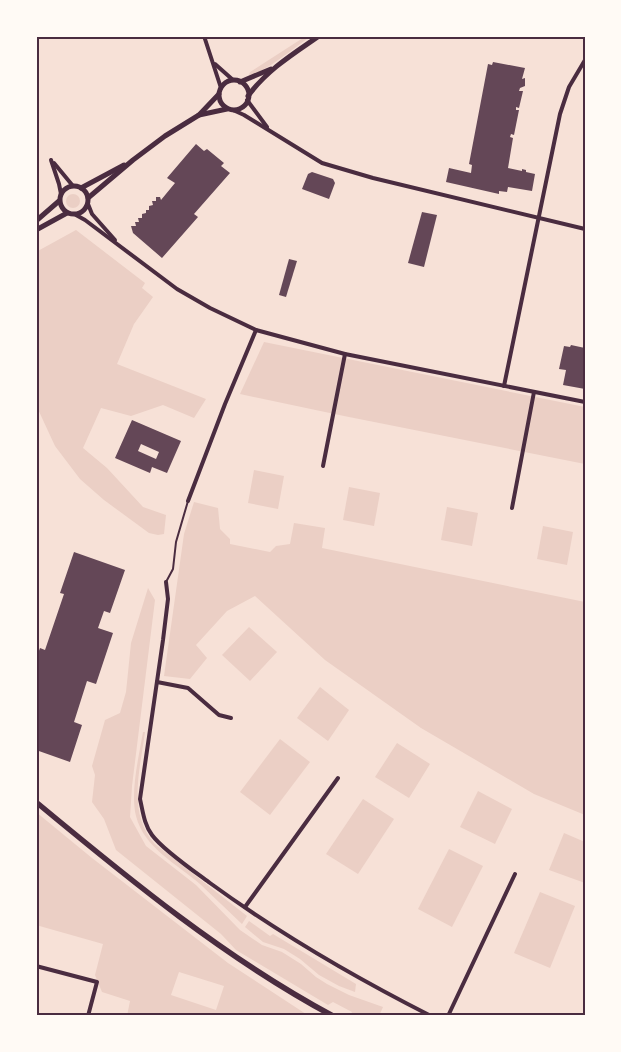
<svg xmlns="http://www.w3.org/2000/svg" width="621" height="1052" font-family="Poppins,sans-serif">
  <rect width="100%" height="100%" fill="#f7e1d7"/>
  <!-- green -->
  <g fill="#ebcfc5" fill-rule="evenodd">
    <path d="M306,36H311C298,45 263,74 249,75L250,72Z"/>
    <circle cx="73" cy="201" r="7"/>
    <path d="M76,230L145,283L142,288L153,297L134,324L117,364L206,399L194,418L163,405L131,416L101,408L83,448L107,468L143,507L166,515L164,534L158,535L149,533L104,500L80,479L55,446L36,405V252Z"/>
    <path d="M264,342L585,407V464L344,416L240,394Z"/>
    <path d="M254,470L284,476L278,509L248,503Z"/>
    <path d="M349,487L380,493L374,526L343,520Z"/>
    <path d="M194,502L218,508L220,529L230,539V544L270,552L276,546L290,544L294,523L325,528L322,548L585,602V815L534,794L421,728L325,660L255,596L227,611L196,645L207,658L190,679L164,676L184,534Z"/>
    <path d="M447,507L478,513L472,546L441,540Z"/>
    <path d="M543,526L573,532L567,565L537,559Z"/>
    <path d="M148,588L155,600L132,786L130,817L146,846L196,885L240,930L262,945L282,952L301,964L316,977L327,984L349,995L383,1007L379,1016H350L352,1012L333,1002L328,1005L236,950L221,934L116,850L104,819L92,802L95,775L92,766L105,720L120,713L126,692L131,643Z"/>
    <path d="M249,627L277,652L250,681L222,655Z"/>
    <path d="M320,687L349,710L328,741L297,718Z"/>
    <path d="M143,732H145C140,770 127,814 155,844L247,916L242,924C228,911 214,897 200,884C177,864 144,848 136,816C130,792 139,756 143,732Z"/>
    <path d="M280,739L310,762L270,815L240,792Z"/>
    <path d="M397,743L430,764L409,798L375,777Z"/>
    <path d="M478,791L512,809L495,844L460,827Z"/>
    <path d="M363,799L394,819L358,874L326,854Z"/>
    <path d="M36,812L92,858L228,963L309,1016H127L130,1001L102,992L95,975L103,944L36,925ZM179,972L224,986L216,1010L171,995Z"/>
    <path d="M564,833L585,842V883L549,870Z"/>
    <path d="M449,849L483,866L452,927L418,909Z"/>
    <path d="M540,892L575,906L550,968L514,953Z"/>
    <path d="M249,921L270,936L273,934L356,984L355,992L339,986L319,975L300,959L284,949L263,942L245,927Z"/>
  </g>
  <!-- building -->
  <g fill="#644757" fill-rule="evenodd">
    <path d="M493,62L525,68L522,79L525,78V86L520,88L519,91H523L519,108L516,107V110H519L514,135L511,134L510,137L513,138L508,168L522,171V169L526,170V172L535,174L532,191L508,187L507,192L499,191V194L446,182L449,168L471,173L472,165L469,164L488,64L492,65Z"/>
    <path d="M196,144L204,151L207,149L224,163L221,166L230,173L194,214L198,217L162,258L133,233L131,226H136L135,222H139L138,218H142V214L146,213V210H149V206L153,205L152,201H156V197H160L161,200L175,183L167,178Z"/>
    <path d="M312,172L333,179L335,183L329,199L302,189L308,174Z"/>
    <path d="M422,212L437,215L424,267L408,263Z"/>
    <path d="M289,259L297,261L286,297L279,295Z"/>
    <path d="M571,345L585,348V389L563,385L566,370L559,369L564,346L570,347Z"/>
    <path d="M132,420L181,441L167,473L152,467L150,473L115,458ZM141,444L159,452L156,459L138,451Z"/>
    <path d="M74,552L125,570L110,613L104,611L98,628L113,633L96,684L87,681L74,722L82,725L70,762L36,750V659L40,648L45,650L64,594L60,593Z"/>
  </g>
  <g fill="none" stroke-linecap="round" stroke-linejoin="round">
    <!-- service -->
    <path stroke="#4a2c40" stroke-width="2" d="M166,582L173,569L176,542L188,501"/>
    <!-- minor -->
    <g stroke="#4a2c40" stroke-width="4">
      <path d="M204,36L221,88"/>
      <path d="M215,64L233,80"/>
      <path d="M247,100L267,127"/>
      <path d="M233,110L244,115L322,163L373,178L585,229"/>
      <path d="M51,160L59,184L61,194"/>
      <path d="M54,163L73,186"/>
      <path d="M88,204L92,214L115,240"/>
      <path d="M76,215L85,220L177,289L210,308L256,330L345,354L585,402"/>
      <path d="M504,386L560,114L569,87L585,60"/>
      <path d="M323,466L345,354"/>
      <path d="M188,501L225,404L256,330"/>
      <path d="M512,508L534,392"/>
      <path d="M166,582L168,599L163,640L140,799C143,812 144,824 152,835C163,850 195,872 210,883C280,934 354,977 431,1016"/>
      <path d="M157,682L188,688L219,715L231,718"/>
      <path d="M245,907L338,778"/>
      <path d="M36,966L97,982L88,1016"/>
      <path d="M448,1016L515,874"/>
    </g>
    <!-- tertiary -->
    <g stroke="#4a2c40" stroke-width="5">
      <circle cx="234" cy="95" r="15"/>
      <path d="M240,82L271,69"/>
      <path d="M248,96C267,70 293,54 319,36"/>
      <path d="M199,115L227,109"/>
      <circle cx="74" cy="200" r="14"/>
      <path d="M81,188L124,165"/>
      <path d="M88,198L133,160L165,136L199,115L219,94"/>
      <path d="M36,221L59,201"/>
      <path d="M36,230L67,213"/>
    </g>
    <!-- secondary -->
    <path stroke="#4a2c40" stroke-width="5.5" d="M36,802C130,880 225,958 333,1016"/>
  </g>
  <!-- border -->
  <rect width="621" height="1052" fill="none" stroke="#fffaf5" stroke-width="75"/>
  <rect x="38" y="38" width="546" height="976" fill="none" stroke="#4a2c40" stroke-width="2"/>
</svg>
